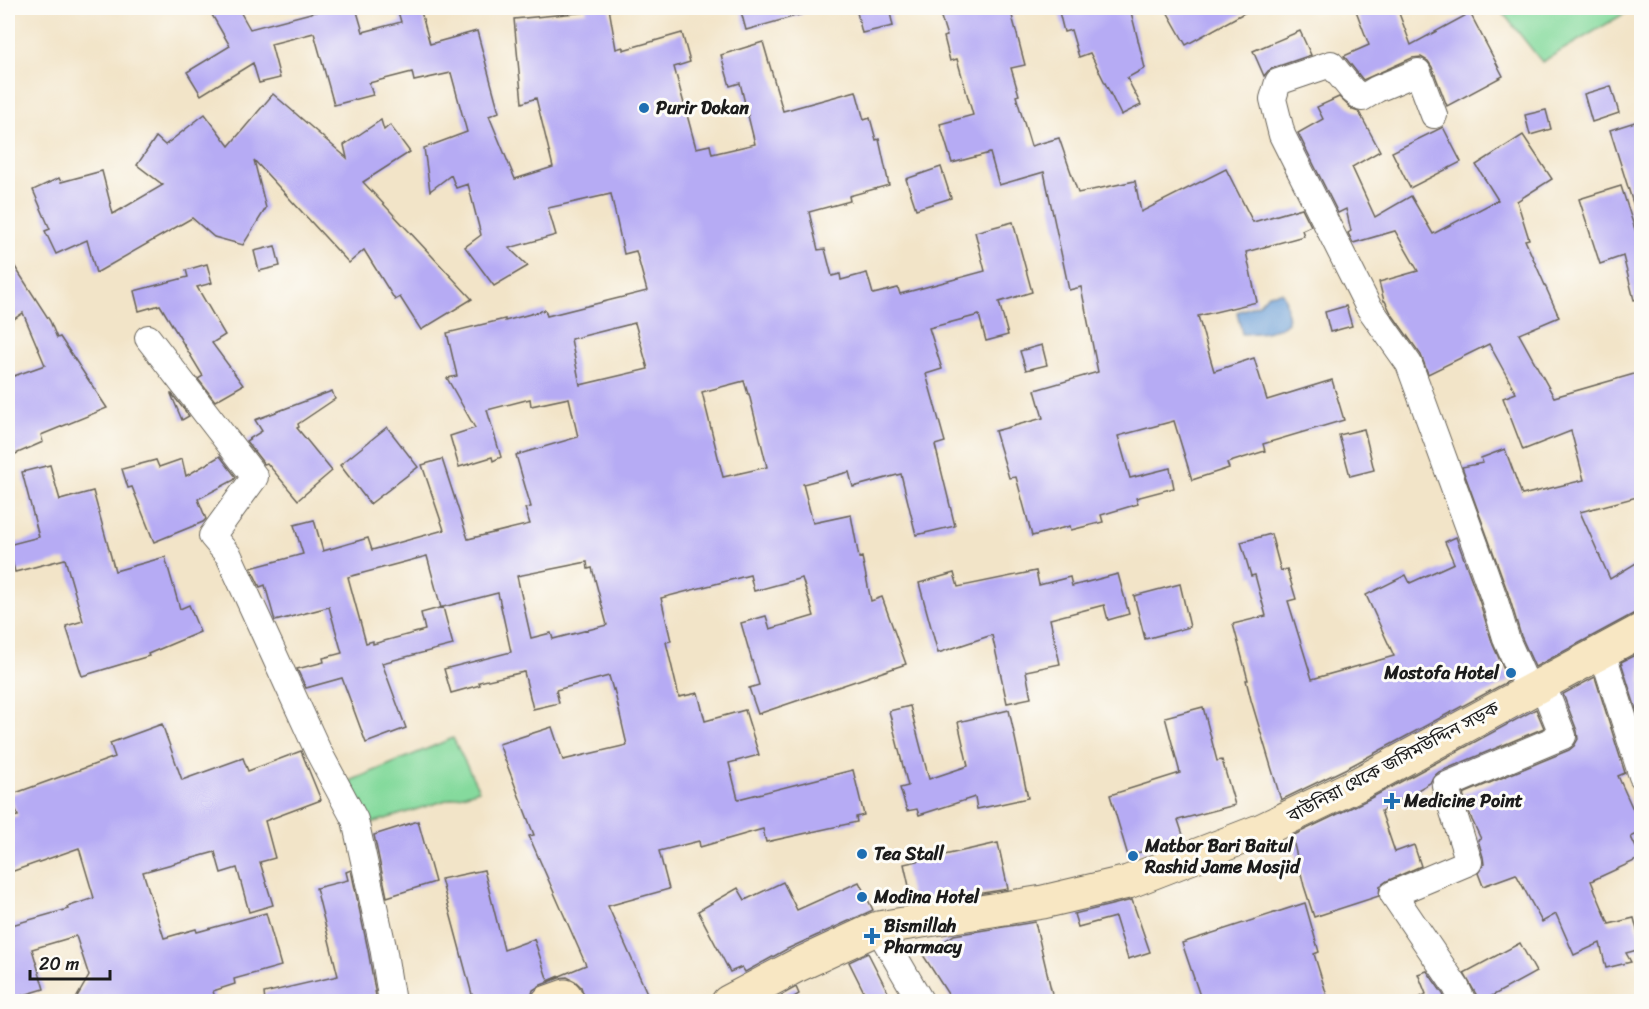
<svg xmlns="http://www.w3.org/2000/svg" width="1649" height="1009" font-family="Sriracha,'Noto Sans Bengali',sans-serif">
  <rect width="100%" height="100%" fill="#fdfcf7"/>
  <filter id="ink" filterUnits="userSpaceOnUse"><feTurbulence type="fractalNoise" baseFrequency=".0167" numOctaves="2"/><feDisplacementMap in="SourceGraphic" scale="12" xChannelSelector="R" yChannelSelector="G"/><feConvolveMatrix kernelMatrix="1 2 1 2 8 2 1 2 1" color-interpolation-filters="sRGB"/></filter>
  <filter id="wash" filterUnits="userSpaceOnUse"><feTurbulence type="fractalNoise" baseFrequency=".008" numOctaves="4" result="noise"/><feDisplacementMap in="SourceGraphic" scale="24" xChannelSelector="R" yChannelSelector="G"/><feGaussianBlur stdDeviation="1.35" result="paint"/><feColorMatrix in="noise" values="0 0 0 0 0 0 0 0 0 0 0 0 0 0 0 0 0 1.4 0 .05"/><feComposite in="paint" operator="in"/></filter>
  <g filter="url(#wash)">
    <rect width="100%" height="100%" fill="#f2e4c8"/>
    <!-- green -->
    <g fill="#85da9d" stroke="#507b5c" stroke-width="1.5">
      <path d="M1499,8H1634L1542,62Z"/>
      <path d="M453,738L479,790L369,824L350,781Z"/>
    </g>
    <!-- water -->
    <path fill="#6a9ed6" stroke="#435d79" stroke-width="1.5" d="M1282,292L1286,302L1288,322C1277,333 1257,333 1242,334L1237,312L1259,304L1268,294Z"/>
    <g id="blocks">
      <!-- building -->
      <g fill="#b6abf4" fill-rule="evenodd">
        <path d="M208,8H238L250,29L330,8H356L363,32L401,22L397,8H420L430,44L477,31L499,112L489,116L515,179L553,167L536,98L522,103L514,19L587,12L586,8H609L616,49L623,47V50L682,33L690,62L674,67L696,148L710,145L712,154L755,144L740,83L730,86L721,55L763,42L783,111L856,91L864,120L870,118L876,140L879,139L889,185L849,196L850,201L809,212L818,250L825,249L832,276L840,274L841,280L867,273L873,294L898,288L900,294L985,271L975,232L1013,222L1032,292L999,302L1008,335L986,341L979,315L929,328L942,369L926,374L945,442L935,445L955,526L916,535L901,474L853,487L849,472L803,484L813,523L851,515L859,558L862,557L871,601L882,597L906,664L758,714L749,688L759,685L741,623L766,616L770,629L814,616L802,578L754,591L750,575L661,598L671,641L666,642L679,697L698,693L705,721L745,710L759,755L729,763L738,799L853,770L864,815L856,817L857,822L766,842L763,829L700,847L699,841L659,851L669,889L608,906L651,1002H586L581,987L575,981L567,977L559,978L541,985L533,990L530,1002H474L441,879L484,870L504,950L534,939L548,981L586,965L529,836L534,835L499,744L552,727L563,760L627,745L614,689L613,690L609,676L556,690L559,703L533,709L524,672L479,682L480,685L451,693L444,669L511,652L498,593L443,607L453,645L382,663L406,728L366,743L342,678L306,688L297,669L324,662L323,658L342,653L329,607L275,621L265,585L260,587L251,568L303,554L294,525L314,520L323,551L368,538L372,550L444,530L422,465L442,459L468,539L530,524L525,508L531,507L516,455L578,437L569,398L531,406L530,399L487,410L501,457L493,461L492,457L459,467L450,436L475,428L447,378L457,376L447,333L505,319V321L545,310L547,316L647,291L636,251L624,254L611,194L548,208L556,235L509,248L528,266L494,286L465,247L481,235L468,184L456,188L451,175L430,191L424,148L467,132L451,73L414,81L412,72L369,83L373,95L334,105L314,33L271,44L280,78L259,83L253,63L201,95L187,72L230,46ZM635,323L648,369L580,385L571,339ZM744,381L748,394H749L767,467L723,477L702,392ZM427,556L441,608L443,607L421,613L425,630L373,644V641L366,643L348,577ZM587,562L588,569L592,568L607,625L553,639L551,633L531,638L517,576Z"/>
        <path d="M740,8H802L803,14L746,30Z"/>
        <path d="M856,8H889L893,26L862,33Z"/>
        <path d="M952,8H1010L1025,65L1011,68L1019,95L1016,96L1031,146L1059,138L1078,193L1135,181L1141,212L1226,169L1253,222L1302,208L1311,226L1302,230L1304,236L1246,252L1257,302L1198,316L1214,371L1254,358L1267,400L1332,380L1344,420L1263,444L1265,451L1227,463L1229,468L1192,480L1174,421L1118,436L1130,478L1170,468L1174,488L1136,498L1138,504L1101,515L1103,522L1071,530L1070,526L1032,536L1016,477L1009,478L995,431L1043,418L1035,390L1098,372L1081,287L1069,290L1044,172L999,185L990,153L952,163L940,124L973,115L957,59L950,61L944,37L947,36L939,11Z"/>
        <path d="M1058,8H1130L1145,68L1127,78L1141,105L1121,115L1090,53L1079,57L1071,30L1064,32Z"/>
        <path d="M1165,8H1253L1186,45Z"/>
        <path d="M1355,8H1397L1411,45L1470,13L1503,76L1447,106L1432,67L1428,61L1421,57L1412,58L1363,80L1344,56L1369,45Z"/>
        <path d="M1300,31L1311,55L1273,68L1268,71L1264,76L1253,51Z"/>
        <path d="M1611,86L1619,113L1592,122L1584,94Z"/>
        <path d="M273,94L347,158L344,145L381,120L384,130L390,125L410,152L363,182L472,299L421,330L400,297L395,300L364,250L349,263L254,160L266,208L243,245L214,237L192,218L96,273L87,240L56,254L45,231L50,229L33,190L59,178L61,182L102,171L113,214L163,185L137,165L156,137L165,145L205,114L229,146Z"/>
        <path d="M1339,97L1353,110L1359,112L1380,151L1352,167L1375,217L1411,196L1433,234L1498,200L1476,165L1523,135L1552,179L1517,201L1529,239L1525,240L1559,317L1519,334L1554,397L1641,372V496L1580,512L1610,579L1641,560V611L1633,614L1535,667L1521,636L1508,593L1462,467L1483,463L1481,458L1505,449L1522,495L1584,480L1571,431L1523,450L1503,398L1516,393L1489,344L1428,374L1421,355L1391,313L1385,301H1384L1379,282L1418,271L1395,231L1353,243L1348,233L1351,231L1346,209L1338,213L1298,133L1323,119L1317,107Z"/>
        <path d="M1546,110L1551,129L1530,135L1525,115Z"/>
        <path d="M1641,120V215L1637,216L1610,130Z"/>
        <path d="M1443,127L1461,162L1410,188L1392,152Z"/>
        <path d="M941,167L951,198L916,209L906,179Z"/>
        <path d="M1621,186L1641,248V299L1634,300L1623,256L1600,264L1579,199Z"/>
        <path d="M275,246L280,266L259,271L254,251Z"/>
        <path d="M8,256L50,321L57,338L60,337L107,408L41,435L43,442L11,456L8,443V378L45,365L23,313L8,323Z"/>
        <path d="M207,264L212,283L197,287L225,335L212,343L243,385L215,401L198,379L203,376L160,305L139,311L134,291L188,277L186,270Z"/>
        <path d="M1346,306L1352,326L1330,332L1325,312Z"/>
        <path d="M1042,345L1047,365L1026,370L1020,351Z"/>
        <path d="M332,391L335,399L298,424L299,427L297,428L332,471L298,500L267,463L264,464L246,441L262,431L255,420Z"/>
        <path d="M171,394H172L189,416L182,420Z"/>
        <path d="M387,427L418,467L370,504L340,465Z"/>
        <path d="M1364,429L1374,470L1350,476L1339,435Z"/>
        <path d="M220,456L236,477L234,480L198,499L206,519L203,522L154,542L132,487L128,488L122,469L156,460L159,467L182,459L186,476Z"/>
        <path d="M50,465L60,500L93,491L115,571L165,557L180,609L189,605L200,632L148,654L149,656L82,676L66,626L83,621L65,559L15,572L8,545L39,537L22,472Z"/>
        <path d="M1271,534L1281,571L1287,569L1296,599L1288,601L1312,679L1394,656L1366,595L1406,575L1410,583L1454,563L1445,542L1456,537L1480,603L1493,645L1509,681L1349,767L1281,800L1251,700L1246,680H1248L1233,624L1266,616L1255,575L1251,576L1241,542Z"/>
        <path d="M1036,571L1039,585L1070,577L1072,586L1118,574L1129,614L1108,620L1104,605L1050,619L1060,664L1026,671L1031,698L1007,703L992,635L938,653L919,583L954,573L958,587Z"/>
        <path d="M1180,584L1190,627L1145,639L1134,596Z"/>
        <path d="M1639,653L1641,659V725L1621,662Z"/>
        <path d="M1595,677L1625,773L1618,776L1641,827V832L1631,837L1641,858L1591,881L1609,924L1634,918L1641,945V949L1626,953L1631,962L1606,968L1600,943L1574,955L1556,914L1542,922L1516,874L1483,886L1478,873L1484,864L1483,857L1478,840L1481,839L1472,820L1463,794L1569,750L1574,746L1578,739L1577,731L1563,694Z"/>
        <path d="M910,706L929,779L968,766L958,722L1009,710L1028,798L977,809L975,797L919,815L917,809L907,811L900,788L908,786L889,711Z"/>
        <path d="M1203,707L1217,761L1222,760L1235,805L1178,820L1184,838L1128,856L1110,795L1180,773L1165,717Z"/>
        <path d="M1536,709L1544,728L1439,772L1433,777L1430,783L1381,811L1395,852L1414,845L1421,866L1387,881L1380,886L1379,896L1314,917L1304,886L1292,836L1367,800Z"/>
        <path d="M162,724L182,780L243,758L248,771L301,751L321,800L265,821L275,858L260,862L273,905L249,912L237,868L221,873L215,852L143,872L164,938L196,929L197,932L266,913L281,966L234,979L235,984L213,991L216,1002H74L89,976L76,936L32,949L44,989L14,998L8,975V926L68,909L67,907L94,898L79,848L8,873V818L18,816L10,795L115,757L110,743Z"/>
        <path d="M418,821L435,882L387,897L374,835Z"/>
        <path d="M998,843L1008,889L913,904L904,864Z"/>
        <path d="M351,870L368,950L377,1002H265L264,993L338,976L316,888L348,880L346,872Z"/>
        <path d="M783,882L797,910L859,882L873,910L787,949L745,972L742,967L730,972L698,911L738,888L745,900Z"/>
        <path d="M1132,900L1150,952L1128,959L1115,917L1078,927L1074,914Z"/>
        <path d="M1305,903L1319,952L1314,954L1329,1002H1202L1182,943Z"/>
        <path d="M1035,922L1054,1002H953L923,955L954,935Z"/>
        <path d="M1520,943L1536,972L1481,1002H1478L1477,996L1464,973Z"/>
        <path d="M868,953L893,1002H869L849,962Z"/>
        <path d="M1427,971L1443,994L1446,1002H1412L1426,994L1418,974Z"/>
        <path d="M796,987L799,994L786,1002H769Z"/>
      </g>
    </g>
  </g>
  <g filter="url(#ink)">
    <use href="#blocks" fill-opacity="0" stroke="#676258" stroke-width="1.5"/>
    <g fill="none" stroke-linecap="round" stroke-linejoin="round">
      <!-- street casing -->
      <g stroke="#676258" stroke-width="28">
        <g id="street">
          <path d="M1434,115L1418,72L1377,89L1362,98L1352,90L1331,64L1278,82L1273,99L1282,135L1368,306L1409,364L1477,550L1494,598L1507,641L1529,690"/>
          <path d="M148,338L255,477L212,536L229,556L318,751L355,820L383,947L392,1002"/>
          <path d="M1602,651L1642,776"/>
          <path d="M878,928L921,1002"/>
          <path d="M1463,1002L1456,987L1393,894L1469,862L1445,786L1563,736L1542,683"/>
        </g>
      </g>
      <!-- secondary casing -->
      <g stroke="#676258" stroke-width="35">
        <g id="secondary">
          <path d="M548,1002L565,996L568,1002"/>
          <path d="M728,1002L796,966L878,928L1043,902L1128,882L1262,830L1358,784L1642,630"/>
        </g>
      </g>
      <!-- street -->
      <use href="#street" stroke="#fff" stroke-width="26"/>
      <!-- secondary -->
      <use href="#secondary" stroke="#f8e7c3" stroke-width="33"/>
    </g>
  </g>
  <!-- markers -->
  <g fill="#1f6fb2" stroke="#fdfcf7" stroke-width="2">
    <circle cx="644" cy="108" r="6"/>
    <circle cx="1511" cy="673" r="6"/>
    <path d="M1389 792h6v6h6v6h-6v6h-6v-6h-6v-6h6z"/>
    <circle cx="862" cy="854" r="6"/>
    <circle cx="1133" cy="856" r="6"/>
    <circle cx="862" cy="897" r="6"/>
    <path d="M869 927h6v6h6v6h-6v6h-6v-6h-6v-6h6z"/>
  </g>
  <g text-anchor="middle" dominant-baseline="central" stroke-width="6" stroke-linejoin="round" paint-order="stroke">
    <!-- poi labels -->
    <g font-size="18" font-weight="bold" fill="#1c1c1c" stroke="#fdfcf7" text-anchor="start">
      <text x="656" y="108">Purir Dokan</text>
      <text x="1499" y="673" text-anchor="end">Mostofa Hotel</text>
      <text x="1404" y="801">Medicine Point</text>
      <text x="1145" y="846">Matbor Bari Baitul<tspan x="1145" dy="21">Rashid Jame Mosjid</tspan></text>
      <text x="874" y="854">Tea Stall</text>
      <text x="874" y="897">Modina Hotel</text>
      <text x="884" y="926">Bismillah<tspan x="884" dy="21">Pharmacy</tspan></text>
    </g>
    <!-- street labels -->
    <g font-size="18" fill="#1c1c1c" stroke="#fdfcf7">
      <text transform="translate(1393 762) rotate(-28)">বাউনিয়া থেকে জসিমউদ্দিন সড়ক</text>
    </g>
  </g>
  <!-- margin -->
  <rect width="1649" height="1009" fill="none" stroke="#fdfcf7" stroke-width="30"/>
  <!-- scale -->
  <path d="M30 970v9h80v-9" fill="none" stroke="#1c1c1c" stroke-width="3"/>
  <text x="39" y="970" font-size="18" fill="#1c1c1c" stroke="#fdfcf7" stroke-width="4.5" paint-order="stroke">20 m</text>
</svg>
